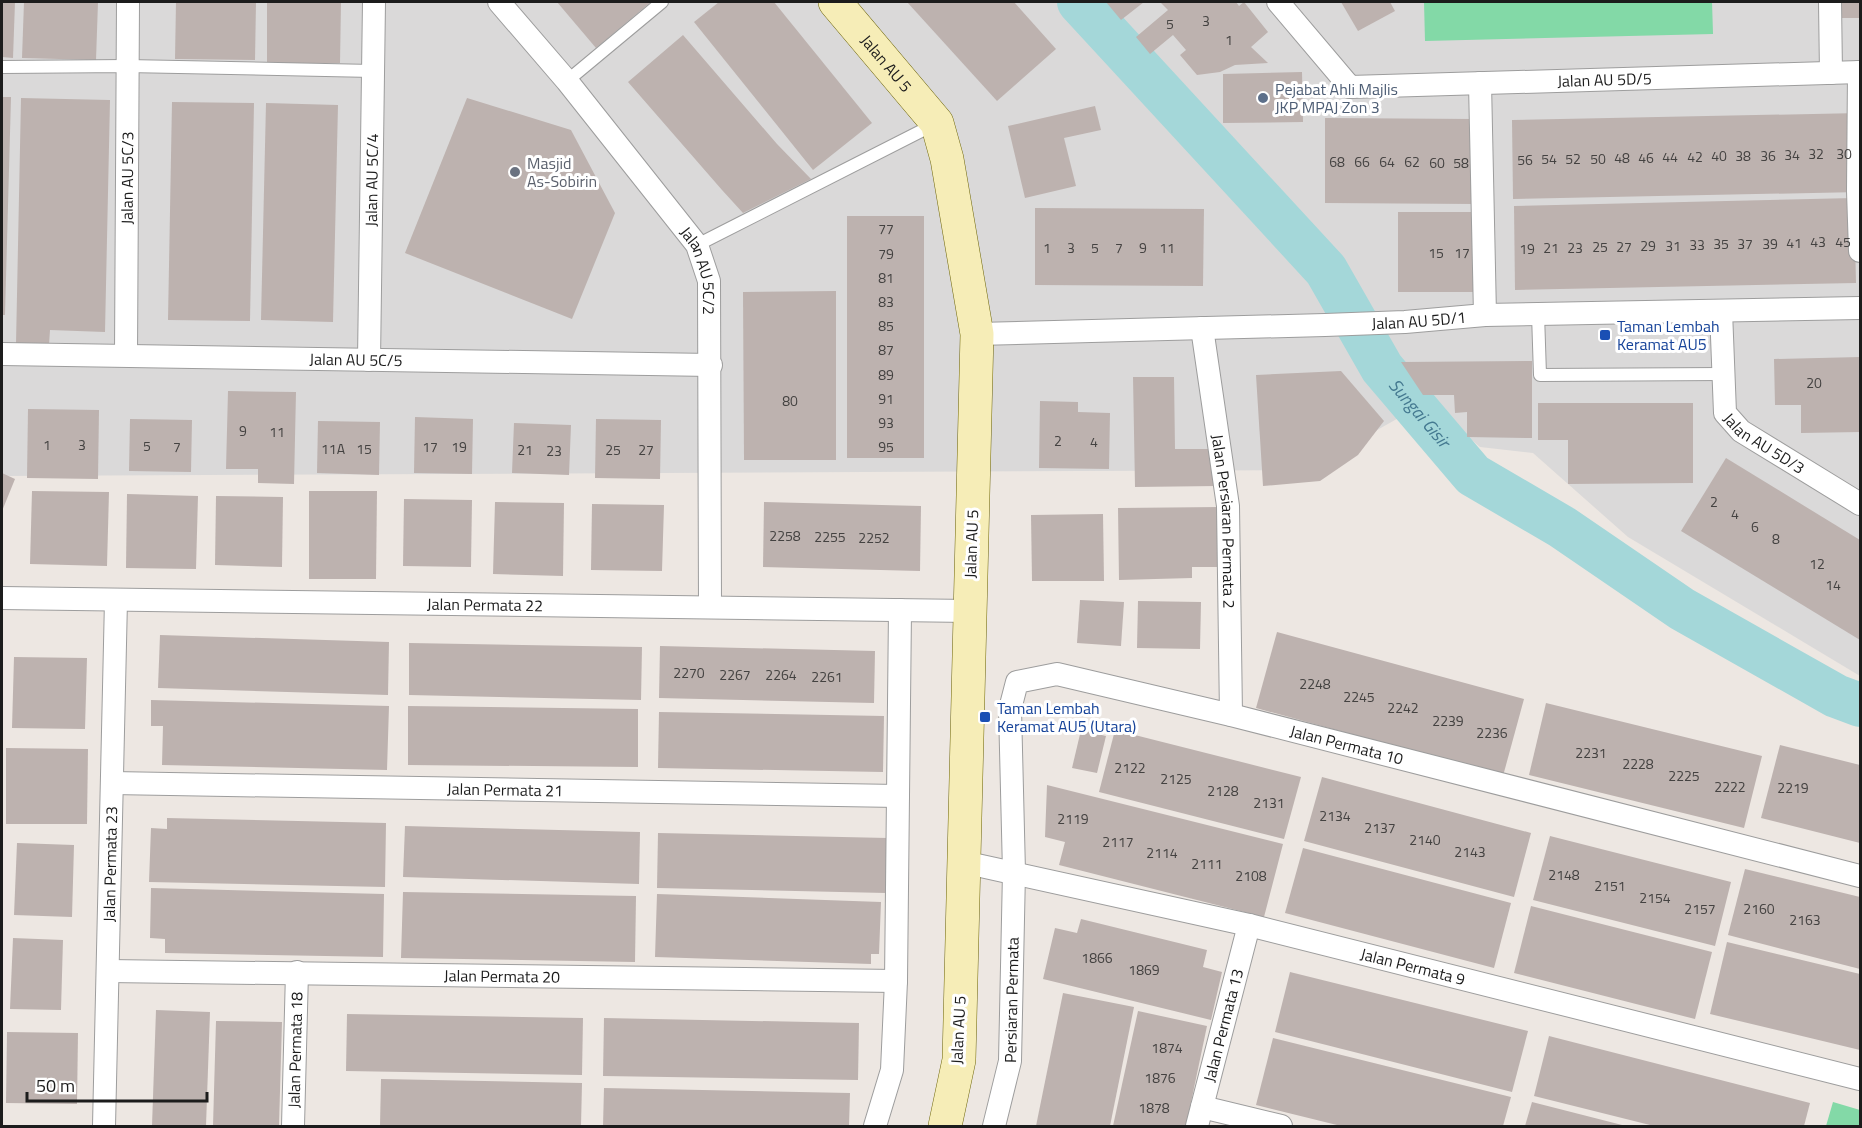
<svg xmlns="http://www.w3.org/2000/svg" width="1862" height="1128" font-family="'Titillium Web',sans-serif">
  <rect width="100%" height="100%" fill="#ede7e2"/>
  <!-- residential -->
  <path fill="#dad9d9" d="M2,2H1860V676L1628,537L1533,453L1480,447L1427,402L1306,470L2,476Z"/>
  <!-- pitch -->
  <g fill="#83d9a7">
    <path d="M1424,2H1712L1713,34L1425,41Z"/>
    <path d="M1833,1102L1860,1110V1126H1826Z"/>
  </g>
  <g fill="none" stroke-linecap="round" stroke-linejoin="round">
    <!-- river -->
    <path stroke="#a4d7d9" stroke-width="44" id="s1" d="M1079,2L1326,270L1382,368L1473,475L1562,527L1682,609L1836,696L1860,705"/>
  </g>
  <!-- building -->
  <g fill="#bdb2af">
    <path d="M2,2H15L13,58L2,57Z"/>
    <path d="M24,2H98L96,60L22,58Z"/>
    <path d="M176,2H256L255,60L175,59Z"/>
    <path d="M267,2H341L340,63H267Z"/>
    <path d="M557,2H651L596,48Z"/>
    <path d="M719,2H774L872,123L813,170L694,22Z"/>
    <path d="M907,2H1014L1056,49L997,101Z"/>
    <path d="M1106,2H1144L1121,20Z"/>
    <path d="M1160,2H1236L1239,6L1244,2L1268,32L1251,47L1268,63L1235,65L1220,72L1197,75L1180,55L1186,50L1173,35L1150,54L1136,37L1168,10Z"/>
    <path d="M1341,2H1390L1395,11L1358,31Z"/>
    <rect x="1842" y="2" width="18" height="16"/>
    <path d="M683,35L777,144L811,179L743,213L722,190L628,82Z"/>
    <path d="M1302,72L1303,122L1223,123V74Z"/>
    <path d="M2,97H11L5,315H2Z"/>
    <path d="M21,98L110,100L105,332L50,330L49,345L16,344Z"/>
    <path d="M467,98L571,130L615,213L572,319L405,253Z"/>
    <path d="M172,102L254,103L250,321L168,320Z"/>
    <path d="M266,103L338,105L333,322L261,320Z"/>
    <path d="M1095,106L1101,130L1064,138L1076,186L1025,198L1008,126Z"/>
    <path d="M1860,113V192L1513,199L1512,120Z"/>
    <path d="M1325,118L1474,119V204L1325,203Z"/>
    <path d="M1854,198L1856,283L1515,290L1514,206Z"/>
    <path d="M1035,208L1204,209L1203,286L1035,285Z"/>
    <rect x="1398" y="212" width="77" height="80"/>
    <rect x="847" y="216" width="77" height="242"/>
    <path d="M836,291V460H744L743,292Z"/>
    <path d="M1860,357V432L1801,433V405H1775L1774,359Z"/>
    <path d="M1532,361V438L1467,437V412L1455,413L1454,395H1423L1401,362Z"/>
    <path d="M1341,371L1384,421L1358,455L1320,481L1263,486L1256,375Z"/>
    <path d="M1133,377H1174L1175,449H1217V486L1135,487Z"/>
    <path d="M228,391L296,392L294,484L258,483V469H226Z"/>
    <path d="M1040,401L1078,402V412L1110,413L1109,469L1039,468Z"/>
    <path d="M1538,403H1693V483L1568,484V440H1538Z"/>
    <path d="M28,409L99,410L98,479L27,478Z"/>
    <path d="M415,417L473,419L472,474L414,473Z"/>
    <path d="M130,419L192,420L191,472L129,471Z"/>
    <path d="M596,419L661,420L660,479L595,478Z"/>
    <path d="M318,421L380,422L379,475L317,473Z"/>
    <path d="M514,423L571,425L569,475L512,473Z"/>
    <path d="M1726,458L1860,540V640L1681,531Z"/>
    <path d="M2,473L15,479L2,511Z"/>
    <path d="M32,491L109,492L107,566L30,564Z"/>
    <path d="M309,491H377L376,579H309Z"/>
    <path d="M127,494L198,496L196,569L126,568Z"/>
    <path d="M216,496L283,497L282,567L215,565Z"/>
    <path d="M404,499L472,500L471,567L403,566Z"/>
    <path d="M495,502L564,503L563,576L493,574Z"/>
    <path d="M764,502L921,506L920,571L763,567Z"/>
    <path d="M592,504L664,505L662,571L591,570Z"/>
    <path d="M1220,507L1222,567H1192V578L1119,580L1118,508Z"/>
    <path d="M1103,514L1104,581H1032L1031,515Z"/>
    <path d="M1080,600L1124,602L1121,646L1077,643Z"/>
    <path d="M1138,601L1201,602L1200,649L1137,648Z"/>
    <path d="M1277,632L1524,699L1503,776L1256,708Z"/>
    <path d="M160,635L389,642L388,695L158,688Z"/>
    <path d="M409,643L642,647L641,700L409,695Z"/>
    <path d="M660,646L875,651L874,703L659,698Z"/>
    <path d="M14,657L87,658L85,729L12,728Z"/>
    <path d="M151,700L389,706L387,770L162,765L163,726H151Z"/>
    <path d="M1546,703L1762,756L1744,828L1529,775Z"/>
    <path d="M408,706L638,709V767L408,765Z"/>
    <path d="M659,712L884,716L883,772L658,768Z"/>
    <path d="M1081,730L1106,736L1097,773L1072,768Z"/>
    <path d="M1115,730L1301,777L1284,839L1099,792Z"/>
    <path d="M1780,745L1860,765V843L1761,818Z"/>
    <path d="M6,748L88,749L87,824H6Z"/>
    <path d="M1322,777L1531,833L1514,897L1304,841Z"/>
    <path d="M1047,785L1283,844L1264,917L1059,865L1065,842L1045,837Z"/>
    <path d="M167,818L386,823L385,887L149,882L151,828L167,829Z"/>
    <path d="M405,826L640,832L639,884L403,877Z"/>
    <path d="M658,833L888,838L886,893L657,888Z"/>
    <path d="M1550,836L1731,882L1715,946L1533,900Z"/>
    <path d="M17,843L74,845L72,917L14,915Z"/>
    <path d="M1303,848L1511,903L1494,968L1285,913Z"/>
    <path d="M1745,869L1860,897V969L1728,935Z"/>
    <path d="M151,888L384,894L383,957L165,953V939L150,938Z"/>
    <path d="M403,892L636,896L635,962L401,958Z"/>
    <path d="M657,894L881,902L879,954H871V964L655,957Z"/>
    <path d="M1531,906L1712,952L1695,1019L1514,973Z"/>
    <path d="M1081,919L1207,950L1203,967L1222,972L1211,1020L1043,979L1055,928L1077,933Z"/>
    <path d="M13,938L63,940L61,1010L10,1009Z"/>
    <path d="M1727,942L1860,974V1050L1710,1014Z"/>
    <path d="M1290,972L1528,1031L1512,1092L1275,1032Z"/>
    <path d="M1063,993L1134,1007L1110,1126H1036Z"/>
    <path d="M156,1010L210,1012L206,1126H152Z"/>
    <path d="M1138,1011L1207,1026L1186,1126H1113Z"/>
    <path d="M347,1014L583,1018L582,1075L346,1071Z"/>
    <path d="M604,1018L859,1023L858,1080L603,1076Z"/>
    <path d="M216,1021L282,1022L279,1126H213Z"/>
    <path d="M7,1032L78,1033L77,1104L6,1103Z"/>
    <path d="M1549,1036L1810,1103L1804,1126H1654L1534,1096Z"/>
    <path d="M1273,1038L1511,1097L1503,1126H1341L1256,1105Z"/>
    <path d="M381,1079L582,1083L581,1126H380Z"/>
    <path d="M604,1088L850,1093L849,1126H603Z"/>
    <path d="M1532,1102L1626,1126H1525Z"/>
  </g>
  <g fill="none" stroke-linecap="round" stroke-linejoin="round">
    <!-- service casing -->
    <g stroke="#9d9d9d" stroke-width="14">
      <g id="service">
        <path d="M2,67L127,66L373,71"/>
        <path d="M567,81L662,2"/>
        <path d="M697,245L937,123"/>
        <path d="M1538,314L1540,375L1723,374"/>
      </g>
    </g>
    <!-- minor casing -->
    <g stroke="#9d9d9d" stroke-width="24">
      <g id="minor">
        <path id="s2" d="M499,2L567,81L697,245L709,281L710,607"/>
        <path id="s3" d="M1278,2L1350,87L1860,72"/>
        <path d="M1830,2L1831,73"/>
        <path d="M1859,72L1858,191L1860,251"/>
        <path d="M1480,83L1485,315"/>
        <path id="s4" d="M1721,311L1725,413L1741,431L1860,504"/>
        <path id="s5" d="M1202,328L1228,506L1231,715"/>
        <path id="s6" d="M977,334L1325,325L1405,322L1485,315L1860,308"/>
        <path id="s7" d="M2,354L711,365"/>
        <path id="s8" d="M126,355L128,2"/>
        <path id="s9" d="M369,360L374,2"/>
        <path id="s10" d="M2,598L969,611"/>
        <path id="s11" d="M112,783L898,796"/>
        <path id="s12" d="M963,862L1249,925L1860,1079"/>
        <path id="s13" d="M108,971L896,981"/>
        <path d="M1202,1107L1281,1126"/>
        <path id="s14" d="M104,1126L116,600"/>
        <path id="s15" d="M293,1126L297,972"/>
        <path d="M875,1126L892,1070L896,981L900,610"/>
        <path id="s16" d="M994,1126L1010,1061L1014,872L1010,709L1017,682L1057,674L1231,715L1860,876"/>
        <path id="s17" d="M1197,1126L1249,925"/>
      </g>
    </g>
    <!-- secondary casing -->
    <g stroke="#6d6509" stroke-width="34">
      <g id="secondary">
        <path id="s18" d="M835,2L937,123L947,159L977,334L959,1060L945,1126"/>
      </g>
    </g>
    <!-- service -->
    <use href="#service" stroke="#fff" stroke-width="12"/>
    <!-- minor -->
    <use href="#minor" stroke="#fff" stroke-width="22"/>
    <!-- secondary -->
    <use href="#secondary" stroke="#f6edb7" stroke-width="33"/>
  </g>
  <!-- markers -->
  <circle fill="#5c6f8a" stroke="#fff" stroke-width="2" cx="1263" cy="98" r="6"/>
  <circle fill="#6b7280" stroke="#fff" stroke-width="2" cx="515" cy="172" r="6"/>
  <g fill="#1a4fb4" stroke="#fff" stroke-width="2">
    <rect x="1599" y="329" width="12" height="12" rx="3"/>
    <rect x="979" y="711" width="12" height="12" rx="3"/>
  </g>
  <g text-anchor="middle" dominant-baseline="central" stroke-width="6" stroke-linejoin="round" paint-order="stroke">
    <!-- number labels -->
    <g font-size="14" fill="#444241">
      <text x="1206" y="20">3</text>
      <text x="1170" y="23">5</text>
      <text x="1229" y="39">1</text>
      <text x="1816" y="153">32</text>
      <text x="1844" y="153">30</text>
      <text x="1792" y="154">34</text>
      <text x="1719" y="155">40</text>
      <text x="1743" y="155">38</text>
      <text x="1768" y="155">36</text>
      <text x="1670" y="156">44</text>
      <text x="1695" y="156">42</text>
      <text x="1622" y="157">48</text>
      <text x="1646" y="157">46</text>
      <text x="1549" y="158">54</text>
      <text x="1573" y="158">52</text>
      <text x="1598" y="158">50</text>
      <text x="1525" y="159">56</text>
      <text x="1337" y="161">68</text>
      <text x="1362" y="161">66</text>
      <text x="1387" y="161">64</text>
      <text x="1412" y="161">62</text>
      <text x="1437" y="162">60</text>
      <text x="1461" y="162">58</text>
      <text x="886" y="228">77</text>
      <text x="1818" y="241">43</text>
      <text x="1843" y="241">45</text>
      <text x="1794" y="242">41</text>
      <text x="1721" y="243">35</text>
      <text x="1745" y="243">37</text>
      <text x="1770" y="243">39</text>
      <text x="1697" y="244">33</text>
      <text x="1648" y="245">29</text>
      <text x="1673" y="245">31</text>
      <text x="1600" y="246">25</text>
      <text x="1624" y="246">27</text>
      <text x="1047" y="247">1</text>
      <text x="1071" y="247">3</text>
      <text x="1095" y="247">5</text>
      <text x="1119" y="247">7</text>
      <text x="1143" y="247">9</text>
      <text x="1167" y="247">11</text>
      <text x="1551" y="247">21</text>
      <text x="1575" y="247">23</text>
      <text x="1527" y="248">19</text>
      <text x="1436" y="252">15</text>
      <text x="1462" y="252">17</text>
      <text x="886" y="253">79</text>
      <text x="886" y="277">81</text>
      <text x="886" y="301">83</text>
      <text x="886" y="325">85</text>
      <text x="886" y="349">87</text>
      <text x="886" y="374">89</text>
      <text x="1814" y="382">20</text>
      <text x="886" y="398">91</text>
      <text x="790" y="400">80</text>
      <text x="886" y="422">93</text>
      <text x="243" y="430">9</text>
      <text x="277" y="431">11</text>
      <text x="1058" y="440">2</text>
      <text x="1094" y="441">4</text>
      <text x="47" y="444">1</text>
      <text x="82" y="444">3</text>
      <text x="147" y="445">5</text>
      <text x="177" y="446">7</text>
      <text x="430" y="446">17</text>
      <text x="459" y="446">19</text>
      <text x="886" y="446">95</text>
      <text x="333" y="448">11A</text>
      <text x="364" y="448">15</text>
      <text x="525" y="449">21</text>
      <text x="613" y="449">25</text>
      <text x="646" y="449">27</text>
      <text x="554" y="450">23</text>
      <text x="1714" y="501">2</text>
      <text x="1735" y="513">4</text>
      <text x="1755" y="526">6</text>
      <text x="785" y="535">2258</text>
      <text x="830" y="536">2255</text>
      <text x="874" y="537">2252</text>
      <text x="1776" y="538">8</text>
      <text x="1817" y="563">12</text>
      <text x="1833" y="584">14</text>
      <text x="689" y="672">2270</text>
      <text x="735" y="674">2267</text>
      <text x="781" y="674">2264</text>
      <text x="827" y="676">2261</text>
      <text x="1315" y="683">2248</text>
      <text x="1359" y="696">2245</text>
      <text x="1403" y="707">2242</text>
      <text x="1448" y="720">2239</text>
      <text x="1492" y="732">2236</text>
      <text x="1591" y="752">2231</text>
      <text x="1638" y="763">2228</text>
      <text x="1130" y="767">2122</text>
      <text x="1684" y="775">2225</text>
      <text x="1176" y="778">2125</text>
      <text x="1730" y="786">2222</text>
      <text x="1793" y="787">2219</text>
      <text x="1223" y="790">2128</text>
      <text x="1269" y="802">2131</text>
      <text x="1335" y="815">2134</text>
      <text x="1073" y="818">2119</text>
      <text x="1380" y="827">2137</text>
      <text x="1425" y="839">2140</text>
      <text x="1118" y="841">2117</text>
      <text x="1470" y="851">2143</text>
      <text x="1162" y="852">2114</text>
      <text x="1207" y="863">2111</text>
      <text x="1564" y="874">2148</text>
      <text x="1251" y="875">2108</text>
      <text x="1610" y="885">2151</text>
      <text x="1655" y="897">2154</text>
      <text x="1700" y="908">2157</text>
      <text x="1759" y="908">2160</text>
      <text x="1805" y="919">2163</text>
      <text x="1097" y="957">1866</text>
      <text x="1144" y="969">1869</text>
      <text x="1167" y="1047">1874</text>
      <text x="1160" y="1077">1876</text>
      <text x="1154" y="1107">1878</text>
    </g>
    <!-- street labels -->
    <g font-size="16" fill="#1c1c1c" stroke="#fff">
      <text stroke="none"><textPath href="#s18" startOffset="80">Jalan AU 5</textPath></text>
      <text stroke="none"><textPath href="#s3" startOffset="366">Jalan AU 5D/5</textPath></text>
      <text stroke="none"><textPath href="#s8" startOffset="177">Jalan AU 5C/3</textPath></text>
      <text stroke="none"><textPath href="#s9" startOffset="180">Jalan AU 5C/4</textPath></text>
      <text stroke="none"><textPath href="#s2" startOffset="339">Jalan AU 5C/2</textPath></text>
      <text stroke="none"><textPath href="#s6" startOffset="442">Jalan AU 5D/1</textPath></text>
      <text stroke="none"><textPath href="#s7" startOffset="354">Jalan AU 5C/5</textPath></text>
      <text stroke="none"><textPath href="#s4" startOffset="152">Jalan AU 5D/3</textPath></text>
      <text stroke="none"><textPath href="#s5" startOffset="195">Jalan Persiaran Permata 2</textPath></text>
      <text transform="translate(971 544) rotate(-88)">Jalan AU 5</text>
      <text stroke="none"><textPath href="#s10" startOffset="483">Jalan Permata 22</textPath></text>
      <text stroke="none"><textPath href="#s16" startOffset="786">Jalan Permata 10</textPath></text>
      <text stroke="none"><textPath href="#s11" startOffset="393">Jalan Permata 21</textPath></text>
      <text stroke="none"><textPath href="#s14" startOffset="262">Jalan Permata 23</textPath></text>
      <text stroke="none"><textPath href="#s12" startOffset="462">Jalan Permata 9</textPath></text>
      <text stroke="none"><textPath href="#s13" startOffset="394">Jalan Permata 20</textPath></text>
      <text stroke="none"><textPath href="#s16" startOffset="128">Persiaran Permata</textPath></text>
      <text stroke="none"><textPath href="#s17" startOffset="104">Jalan Permata 13</textPath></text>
      <text transform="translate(958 1030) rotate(-87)">Jalan AU 5</text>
      <text stroke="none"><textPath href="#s15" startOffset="76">Jalan Permata 18</textPath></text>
    </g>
    <!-- service labels -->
    <g font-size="16" fill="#4e5e75" stroke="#fff" text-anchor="start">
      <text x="1275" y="89">Pejabat Ahli Majlis<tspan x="1275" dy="18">JKP MPAJ Zon 3</tspan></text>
    </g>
    <!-- worship labels -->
    <g font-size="16" fill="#5b616d" stroke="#fff" text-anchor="start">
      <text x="527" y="163">Masjid<tspan x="527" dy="18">As-Sobirin</tspan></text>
    </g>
    <!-- transit labels -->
    <g font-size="16" fill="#164399" stroke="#fff" text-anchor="start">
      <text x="1617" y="326">Taman Lembah<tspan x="1617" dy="18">Keramat AU5</tspan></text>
      <text x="997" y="708">Taman Lembah<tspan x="997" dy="18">Keramat AU5 (Utara)</tspan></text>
    </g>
    <!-- water labels -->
    <g font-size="18" font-style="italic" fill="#447990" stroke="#fff">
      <text stroke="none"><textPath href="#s1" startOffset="536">Sungai Gisir</textPath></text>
    </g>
  </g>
  <!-- border -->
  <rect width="1862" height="1128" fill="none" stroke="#1c1c1c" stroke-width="6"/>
  <!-- scale -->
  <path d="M27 1092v9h180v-9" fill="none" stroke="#1c1c1c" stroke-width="3"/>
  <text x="36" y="1092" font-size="18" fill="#1c1c1c" stroke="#ffffff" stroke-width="4.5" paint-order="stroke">50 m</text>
</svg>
